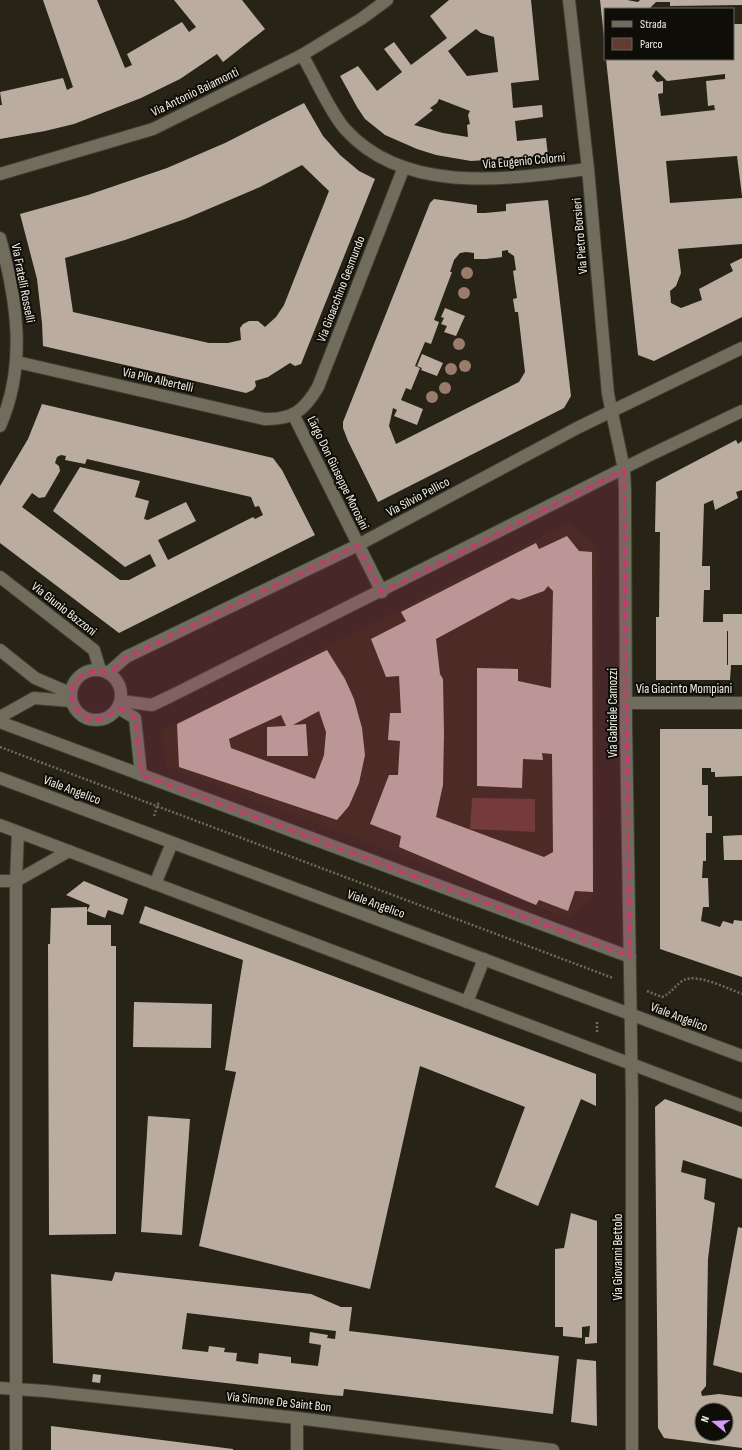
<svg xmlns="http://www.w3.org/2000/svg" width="742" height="1450" font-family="'Sofia Sans Condensed',sans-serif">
  <rect width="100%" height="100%" fill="#272316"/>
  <!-- built -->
  <path fill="#2d2814" d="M570,522L597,546L596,895L569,919L165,767L162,730Z"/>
  <!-- green -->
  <path fill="#613b2f" d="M472,798L535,799V832L470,829Z"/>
  <!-- building -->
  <g fill="#baada0" fill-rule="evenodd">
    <path d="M43,0H97L125,68L132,65L127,54L182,22L189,32L196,27L174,0H242L265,29L223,62L217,54L180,79L141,98L74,124L45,131L0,139V105H2L0,92L63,78L67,90L73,87Z"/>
    <path d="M449,0H531L539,80L511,83L513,108L542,105L543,117L515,121L517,141L546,138L548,156L471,161L436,155L417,149L385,135L365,119L357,107L340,76L358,66L377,91L402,72L384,49L394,42L411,65L447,38L430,16ZM476,29L481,33L494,37L498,72L467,76L448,51ZM439,99L470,111L468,115L470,124L467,125L468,137L443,133L414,125L433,110L430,108L437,103Z"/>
    <path d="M600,0H627L638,2L640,0H742V5L670,6V2H656L649,9H605L604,37Z"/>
    <path d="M733,24H742V196L737,156L666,161L670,203L742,198V244L678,249L681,273L676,286L670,291L671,303L681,308L702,300L699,289L733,271L730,264L742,258V317L654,361L638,355L606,59H733ZM656,70L667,81L725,74V79L706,81L708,106L714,105L715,110L661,116L658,94L663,93V81L657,82L652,76Z"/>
    <path d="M304,103L323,136L340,155L359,171L375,179L301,364L295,366L290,363L268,377L255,381L256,386L253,390L246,393L43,346L42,323L37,279L20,214L88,195L167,168L225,143ZM302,165L329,191L284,305L276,317L265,327L258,321H249L243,324L240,328L241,340L228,343H209L73,312L65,258L125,240L185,219L260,187Z"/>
    <path d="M434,199L477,205V213H485L506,211V204L548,200L571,396L564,408L378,502L348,441L343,428V422L430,203ZM508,250V252L514,256L516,270L513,271L517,298L513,299L515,312H518L525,372L519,382L396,444L389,426L393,408L397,410L394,416L417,425L423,409L401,400L406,388L411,390L420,368L415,366L425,342L431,344L439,322L434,320L452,272H450L454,260L460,253L466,252L474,253V259H486L502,257V251Z"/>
    <path d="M445,308L465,316L456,336L444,332L447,326L441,324L444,318L441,317Z"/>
    <path d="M422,354L443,363L437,376L421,370L422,368L417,366Z"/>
    <path d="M42,404L273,458L282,470L315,535L119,633L0,543V486L28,439ZM61,455L66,456L65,460L85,464L87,459L251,497L255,507L259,506L263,515L255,519L253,517L168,560L158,540L196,521L186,502L148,520L144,519L149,501L135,497L140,481L80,467L53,511L125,567L150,554L156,566L129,580H120L22,507L32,493L39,498L45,497L60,471L59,466L55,463L57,457Z"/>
    <path d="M736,440L738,444L742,441V490L736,492L738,498L715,510L713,500L704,504L702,566H710V590H704L703,622H723V614H742V665H731L730,680H656V617H659L660,532H655L656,482ZM727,631H728V665H727Z"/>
    <path d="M567,536L579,551L592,552L593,892L575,891L568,911L539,900L536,905L399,847L401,836L370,824L389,775H398L400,741L388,740L390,713H401L399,676L386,677L371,639L406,621L401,612L536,543L539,549ZM548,586L553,591L551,688L518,681V669L477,668V786L522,788L523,759L543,760L542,753L552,754L553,852L544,857L436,817L443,785L444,734L443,679L440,674L436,639L512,598L519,600L544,591Z"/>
    <path d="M327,650L345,679L354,699L362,728L365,755L359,783L349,806L337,820L179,767L177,724ZM319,711L326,732L324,755L315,779L231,748L229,739L281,715L286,726L267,727V756H308L306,724L293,725Z"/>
    <path d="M660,729H742V776L715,777V772H711V768H702V785H708V816H712V833H706V861H703L702,878H708L709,907H703L701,921L720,927L723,921L733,924L734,920L742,921V977L660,949Z"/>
    <path d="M742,835V860H724L723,836Z"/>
    <path d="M84,881L128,899L123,915L108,910L105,918L87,911L90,905L66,895Z"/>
    <path d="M145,906L596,1074V1106L581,1099L538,1206L495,1187L525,1107L420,1066L370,1289L199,1246L236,1072L225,1070L243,960L139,923Z"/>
    <path d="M87,907V925H111V946H116V1234L49,1235L48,944H50L51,908Z"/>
    <path d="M134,1002L212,1004L211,1048L133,1047Z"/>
    <path d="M665,1099L742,1127V1179L683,1160L681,1172L706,1179L704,1199L715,1203L708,1259L706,1386L701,1392L702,1396L719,1394L742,1397V1448L664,1438L658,1428L655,1107ZM702,1410H726V1434H702Z"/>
    <path d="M148,1116L190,1119L182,1235L141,1232Z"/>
    <path d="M571,1213L597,1221V1343L585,1344V1337H589L590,1326L582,1327V1338L563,1336V1327H555V1249L564,1248Z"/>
    <path d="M738,1227L742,1228V1373L713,1365Z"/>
    <path d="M115,1272L311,1294L341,1307H352L349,1331L559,1356L553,1414L344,1389L343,1396L330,1395L53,1363L51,1274L112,1281ZM187,1313L336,1331L335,1339L327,1338L328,1335L310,1332L309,1343L321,1345L318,1366L291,1363V1357L259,1353L258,1364L236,1361L237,1353L224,1352L225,1348L209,1346L208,1352L182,1349Z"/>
    <path d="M577,1359L596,1361L597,1426L571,1422Z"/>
    <path d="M93,1374L101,1375L100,1383L92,1382Z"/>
    <path d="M51,1426L233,1449V1450H51Z"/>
  </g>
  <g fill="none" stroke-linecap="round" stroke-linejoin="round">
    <!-- minor casing -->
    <g stroke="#413e35" stroke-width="14">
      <g id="minor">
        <path d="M569,0L588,169L608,394L624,469L625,491L626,724L632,1099V1450"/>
        <path d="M302,55C316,78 328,109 345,129C405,196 510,179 588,169"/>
        <path d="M0,174L153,129L302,55L361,19L387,0"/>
        <path d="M0,238C17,300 27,365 0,426"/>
        <path d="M17,362L264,419C292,420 304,411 318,387L404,167"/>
        <path d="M293,414L382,592"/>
        <path d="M0,577L94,650L100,670"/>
        <path d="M0,650L35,678L70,693"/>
        <circle cx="96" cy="695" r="25"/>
        <path d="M108,673L126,657L358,545L579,427L742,348"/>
        <path d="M121,701L152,705L171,696L646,457L742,411"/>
        <path d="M626,703H742"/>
        <path d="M118,708L135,718L141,775"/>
        <path d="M0,717L34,698L71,701"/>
        <path d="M0,722L630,957"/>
        <path d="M0,825L742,1106"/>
        <path d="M0,881H16L69,851"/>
        <path d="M155,884L172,843"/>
        <path d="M467,1002L484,959"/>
        <path d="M0,1388L45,1391L297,1418L553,1450"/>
        <path d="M297,1418V1450"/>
        <path d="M16,1450V881L18,832"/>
      </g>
    </g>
    <!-- tertiary casing -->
    <g stroke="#413e35" stroke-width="14">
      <path id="tertiary" d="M0,778L742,1056"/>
    </g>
    <!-- path -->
    <g stroke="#6d6a5e" stroke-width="2.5" stroke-dasharray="2 2" stroke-linecap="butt">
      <path d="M0,747L613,978"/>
      <path d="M154,816L159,801"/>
      <path d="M647,991L662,997C672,993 676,984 684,980C697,973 729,989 742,994"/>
      <path d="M597,1022V1033"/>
    </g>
    <!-- minor -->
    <use href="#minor" stroke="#706d5d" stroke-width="12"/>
    <!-- tertiary -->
    <use href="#tertiary" stroke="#706d5d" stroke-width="12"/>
  </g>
  <!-- trees -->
  <g fill="#9b7c6c">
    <circle cx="467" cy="273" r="6"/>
    <circle cx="464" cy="293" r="6"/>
    <circle cx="459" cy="344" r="6"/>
    <circle cx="465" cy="366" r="6"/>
    <circle cx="451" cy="369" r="6"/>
    <circle cx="445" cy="388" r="6"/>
    <circle cx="432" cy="397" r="6"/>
    <circle cx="313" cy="422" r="6"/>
  </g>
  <!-- marked area -->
  <path fill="#c93870" fill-opacity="0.2" stroke="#c93870" stroke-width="3" stroke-dasharray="8 5" stroke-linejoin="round" d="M624,469L630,957L141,775L135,718L118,708L105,719L88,720L75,709L70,693L73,684L84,673L100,670L108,673L126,657L358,545L382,592Z"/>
  <g text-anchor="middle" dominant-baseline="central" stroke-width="4" stroke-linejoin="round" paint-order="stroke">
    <!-- street labels -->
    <g font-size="13" fill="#f0eee5" stroke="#0e0d07">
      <text transform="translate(195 92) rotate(-26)">Via Antonio Baiamonti</text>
      <text transform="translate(524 161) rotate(-5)">Via Eugenio Colorni</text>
      <text transform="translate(580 236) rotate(-95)">Via Pietro Borsieri</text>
      <text transform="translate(23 283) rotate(79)">Via Fratelli Rosselli</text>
      <text transform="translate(341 289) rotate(-69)">Via Gioacchino Gesmundo</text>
      <text transform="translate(158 380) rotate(13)">Via Pilo Albertelli</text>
      <text transform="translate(338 473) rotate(64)">Largo Don Giuseppe Morosini</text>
      <text transform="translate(418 497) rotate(-28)">Via Silvio Pellico</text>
      <text transform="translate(64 609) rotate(38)">Via Giunio Bazzoni</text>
      <text x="684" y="689">Via Giacinto Mompiani</text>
      <text transform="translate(613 713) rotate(-90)">Via Gabriele Camozzi</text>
      <text transform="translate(72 790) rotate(21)">Viale Angelico</text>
      <text transform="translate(376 904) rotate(20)">Viale Angelico</text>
      <text transform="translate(679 1017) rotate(21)">Viale Angelico</text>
      <text transform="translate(618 1257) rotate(-90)">Via Giovanni Bettolo</text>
      <text transform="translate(279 1402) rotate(6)">Via Simone De Saint Bon</text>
    </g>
  </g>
  <!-- legend -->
  <rect x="604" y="8" width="130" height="52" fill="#0e0d07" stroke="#686760"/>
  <rect x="612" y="21" width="20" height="6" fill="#706d5d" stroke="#686760"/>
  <text x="640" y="28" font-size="12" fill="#f0eee5">Strada</text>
  <rect x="612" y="38" width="20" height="12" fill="#613b2f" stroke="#686760"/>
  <text x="640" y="48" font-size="12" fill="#f0eee5">Parco</text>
  <!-- north arrow -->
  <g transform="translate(714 1422) rotate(288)"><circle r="19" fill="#0e0d07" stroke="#686760"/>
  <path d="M0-3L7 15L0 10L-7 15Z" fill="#d69bfa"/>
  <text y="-6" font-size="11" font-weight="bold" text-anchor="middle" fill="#f0eee5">N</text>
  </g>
</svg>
